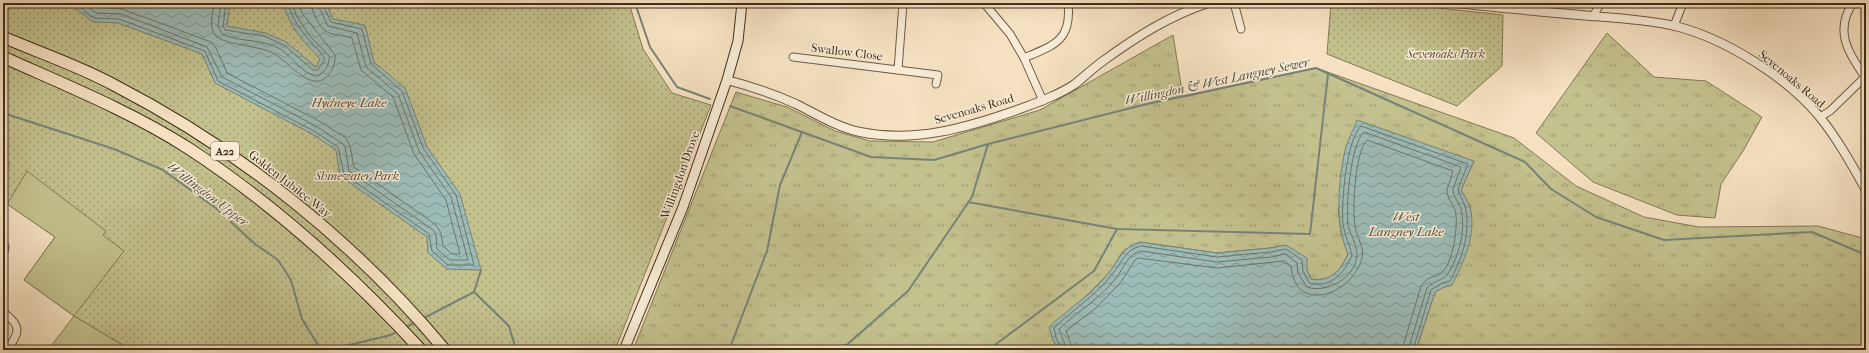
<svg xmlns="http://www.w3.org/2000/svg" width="1869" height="353" font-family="'IM FELL French Canon',serif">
  <defs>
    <pattern id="grass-tufts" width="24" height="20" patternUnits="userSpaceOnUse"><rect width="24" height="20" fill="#c3c18e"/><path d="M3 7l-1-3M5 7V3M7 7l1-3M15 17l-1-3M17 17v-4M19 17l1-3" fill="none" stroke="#a09d73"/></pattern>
    <pattern id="park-dots" width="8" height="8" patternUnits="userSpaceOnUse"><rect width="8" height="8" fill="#c3c18e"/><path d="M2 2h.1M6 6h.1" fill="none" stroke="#a09d73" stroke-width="1.8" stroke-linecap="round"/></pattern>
    <pattern id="water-waves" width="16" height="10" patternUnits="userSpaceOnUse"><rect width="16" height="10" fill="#9dbcb8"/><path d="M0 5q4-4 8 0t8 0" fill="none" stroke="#819995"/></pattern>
  </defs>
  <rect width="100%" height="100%" fill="#f5e1c1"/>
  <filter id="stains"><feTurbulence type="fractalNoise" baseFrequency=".005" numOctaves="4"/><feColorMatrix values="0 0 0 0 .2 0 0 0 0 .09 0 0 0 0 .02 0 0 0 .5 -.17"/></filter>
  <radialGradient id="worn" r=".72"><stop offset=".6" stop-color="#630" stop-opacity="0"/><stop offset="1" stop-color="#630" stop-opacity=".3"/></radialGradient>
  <!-- grass -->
  <g fill="url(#grass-tufts)" stroke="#827853">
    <path d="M1607,33L1654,77L1706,81L1762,117L1743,151L1721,184L1715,218L1677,215L1593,182L1536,133Z"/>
    <path d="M1173,35L1183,97L1316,68L1514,138L1576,186L1644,217L1699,227L1818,226L1866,239V350H1416L1435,292L1444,287L1452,285L1470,207L1461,190L1474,161L1338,208L1341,233L1348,254C1340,272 1331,282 1311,279L1307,270L1286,245L1270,248L1217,253L1140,242L1124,250L1110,272L1085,297L1053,340L1059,350H633L736,92L787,107L835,131L870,141L933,142L1040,110Z"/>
  </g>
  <!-- park -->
  <g fill="url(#park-dots)" stroke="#827853">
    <path d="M3,3H629L643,49L672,93L711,105L615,350H131L74,316L24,280L55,237L3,201V177L10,164L3,161Z"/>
    <path d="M1331,3H1393L1503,15L1502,66L1457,106L1327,54Z"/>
  </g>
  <!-- garden -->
  <path fill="#c3c18e" stroke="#827853" d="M27,171L106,231L103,235L124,251L74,316L131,350H48L74,316L24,280L55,237L7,204Z"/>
  <!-- water -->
  <g fill="url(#water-waves)" stroke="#788378">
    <path d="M68,3H230L227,26L266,33L286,42L316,67L320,59C303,41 290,28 283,3H326L333,19L365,25L374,62L405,88L427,147L460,194L481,270L447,269L428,253L427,237L340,176L336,150L312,134L215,83L202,54L118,23L93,22Z"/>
    <path d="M1357,120L1474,161L1461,190C1464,195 1468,201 1470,207C1477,235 1464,261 1452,285L1444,287L1435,292L1416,350H1059L1053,340L1049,327C1069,308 1094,293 1110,271C1120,258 1124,246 1140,242L1217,253L1270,248L1286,245L1307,258V270L1311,279C1331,282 1340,271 1348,254C1335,224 1338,187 1344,155C1346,143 1353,131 1357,120Z"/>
  </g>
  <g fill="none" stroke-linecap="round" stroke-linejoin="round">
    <!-- shore -->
    <g stroke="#6e7568" stroke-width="1">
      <path d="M75,3L94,18L119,19L205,51L218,81L314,131L338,147L344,174L429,234L432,251L448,265H474L456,195L423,148L402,91L371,64L362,29L331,22L322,3"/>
      <path d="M83,3L96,13L121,14L207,47L222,77L316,126L342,143L345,147L349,171L433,230L436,235L437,249L450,260H468L451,197L419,151L398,94L366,67L357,33L328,26L317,3"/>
      <path d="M93,3L99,7L122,9L211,42L216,48L227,73L319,121L346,138L350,146L354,167L436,225L441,233L443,246L452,254H460L446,200L414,154L393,97L361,70L352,38C335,33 325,38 316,18C314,13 311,9 311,3"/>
      <path d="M214,3C213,13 208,27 216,36C223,44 258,46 271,52C286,59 303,84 320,81C330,77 336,66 335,55L302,13L299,3"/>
      <path d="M221,3L218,26L222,34C241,43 263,38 282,50C292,57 306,78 319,75C326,71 330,63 329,56L310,36L296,15L293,3"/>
      <path d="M226,3L223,26L225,30L264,36L284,45L313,70H318L324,61V57C309,38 294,27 288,3"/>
      <path d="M1062,350L1056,338L1054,328C1073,309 1097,295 1113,273C1122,262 1126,249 1141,246L1217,257L1271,252L1286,249L1302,260L1303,271L1309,283C1330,289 1345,273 1352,255C1350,245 1345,236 1343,225C1341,204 1346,141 1361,126L1468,164L1458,189C1459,196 1465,202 1466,210C1470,236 1462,258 1450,281L1442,283L1431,290L1413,350"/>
      <path d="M1067,350L1059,329C1078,311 1101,298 1117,277C1124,267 1128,254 1141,251L1217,262L1271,257L1285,254L1297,263L1298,273L1307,287C1327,294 1357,277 1357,254C1357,245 1350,234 1348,225C1346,206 1350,145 1364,132L1461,167L1453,189C1453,197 1459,202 1461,209C1466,230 1459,257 1447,275C1444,280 1432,281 1427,288L1408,350"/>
      <path d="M1073,350L1066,331L1096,308L1121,282L1135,260L1138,258L1217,268L1284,261L1291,266C1295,316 1353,294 1362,258C1365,248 1356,236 1355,226C1352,209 1355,152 1367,140L1453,171L1447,190C1447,198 1452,203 1455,210C1459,223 1453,264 1442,272C1434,277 1427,277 1421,286L1402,350"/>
    </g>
    <!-- stream -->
    <g stroke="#788378" stroke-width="2">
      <path d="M635,3L650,47L677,87L710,99"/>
      <path d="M730,106L871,157L934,160L988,144L1147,104L1316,68L1525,162L1551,189L1596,217L1664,240L1812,232L1866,255"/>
      <path d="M3,113L114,149L163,170L217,209L255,244L278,260L291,280L302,319L321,350"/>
      <path d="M968,202L1117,229L1310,234L1328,74"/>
      <path d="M474,292L509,326L516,350"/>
      <path d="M474,292L481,270"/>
      <path d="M422,319L474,292"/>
      <path d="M406,327L416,322"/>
      <path d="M328,350L391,335L398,331"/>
      <path d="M729,350L767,251L780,185L802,132"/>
      <path d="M841,350L908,291L972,197L988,144"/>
      <path d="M988,350L1094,271L1117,229"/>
    </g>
    <!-- minor casing -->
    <g stroke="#6d5b42" stroke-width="9">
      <g id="minor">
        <path d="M984,3L1010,34L1024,58L1043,101"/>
        <path d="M1189,3L1191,9"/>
        <path d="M1234,3L1241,29"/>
        <path d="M1853,3C1834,30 1848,53 1865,77"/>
        <path d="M1593,16L1601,3"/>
        <path d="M1674,26L1683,3"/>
        <path d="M793,57L938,75L936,84"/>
        <path d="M1024,58C1055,45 1072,40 1068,3"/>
        <path d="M898,70L903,3"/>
        <path d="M1820,117L1830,111L1865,77L1866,78"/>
        <path d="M3,241L5,247L3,256"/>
        <path d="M3,312C22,326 20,332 7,350"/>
      </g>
    </g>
    <!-- tertiary casing -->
    <g stroke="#6d5b42" stroke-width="10">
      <g id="tertiary">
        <path d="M1456,3C1501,8 1546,12 1591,16C1618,18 1649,20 1675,26C1724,38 1787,77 1819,116C1837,138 1852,165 1866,190"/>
        <path d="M727,80C750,86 774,94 796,104C816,114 837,127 860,132C914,143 966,128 1017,110C1036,103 1057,96 1075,84C1084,77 1093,68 1103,61C1136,37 1169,16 1208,3"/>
      </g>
    </g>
    <!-- secondary casing -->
    <g stroke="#402e18" stroke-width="11">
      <path id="secondary" d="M624,350L683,207L727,80L738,41L742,3"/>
    </g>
    <!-- trunk casing -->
    <g stroke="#402e18" stroke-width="13">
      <g id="trunk">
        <path d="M3,37C40,53 79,66 114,85C240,150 354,241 445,350"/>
        <path d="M3,57C65,85 130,111 188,148C274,204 352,275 421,350"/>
      </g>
    </g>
    <!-- minor -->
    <use href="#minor" stroke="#f8ecd7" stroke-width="7"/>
    <!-- tertiary -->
    <use href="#tertiary" stroke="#f8ecd7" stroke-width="8"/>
    <!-- secondary -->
    <use href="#secondary" stroke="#f8ecd7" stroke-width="9"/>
    <!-- trunk -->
    <use href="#trunk" stroke="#f5e1c1" stroke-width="11"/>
  </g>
  <g text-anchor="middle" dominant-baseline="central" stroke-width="3" stroke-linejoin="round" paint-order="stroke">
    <!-- shield labels -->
    <rect fill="#f8ecd7" stroke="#776751" stroke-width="1" x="211" y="142" width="28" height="18" rx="3"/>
    <g font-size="11" font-weight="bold" fill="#402e18">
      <text x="225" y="151">A22</text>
    </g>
    <!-- street labels -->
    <g font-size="12" fill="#402e18" stroke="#f8ecd7">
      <text transform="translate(847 52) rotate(7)">Swallow Close</text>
      <text transform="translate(1792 79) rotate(40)">Sevenoaks Road</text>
      <text transform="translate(974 109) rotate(-16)">Sevenoaks Road</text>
      <text transform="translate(680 175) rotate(-70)">Willingdon Drove</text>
      <text transform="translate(290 184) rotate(38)">Golden Jubilee Way</text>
    </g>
    <!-- park labels -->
    <g font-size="12" font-style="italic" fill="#5a4b30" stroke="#f8ecd7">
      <text x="1446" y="54">Sevenoaks Park</text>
      <text x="357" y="176">Shinewater Park</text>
    </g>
    <!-- water labels -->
    <g font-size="13" font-style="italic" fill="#575240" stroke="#f8ecd7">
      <text transform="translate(1217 81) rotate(-12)">Willingdon &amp; West Langney Sewer</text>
      <text x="349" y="102">Hydneye Lake</text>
      <text transform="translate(208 194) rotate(37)">Willingdon Upper</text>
      <text x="1406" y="216">West<tspan x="1406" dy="15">Langney Lake</tspan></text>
    </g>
  </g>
  <!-- margin -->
  <rect width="1869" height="353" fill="none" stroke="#f5e1c1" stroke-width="16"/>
  <rect x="4" y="4" width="1861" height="345" fill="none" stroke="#402e18" stroke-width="2"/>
  <rect x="8" y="8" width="1853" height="337" fill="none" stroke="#402e18"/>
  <rect width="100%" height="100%" filter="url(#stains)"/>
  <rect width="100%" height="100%" fill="url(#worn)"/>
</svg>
